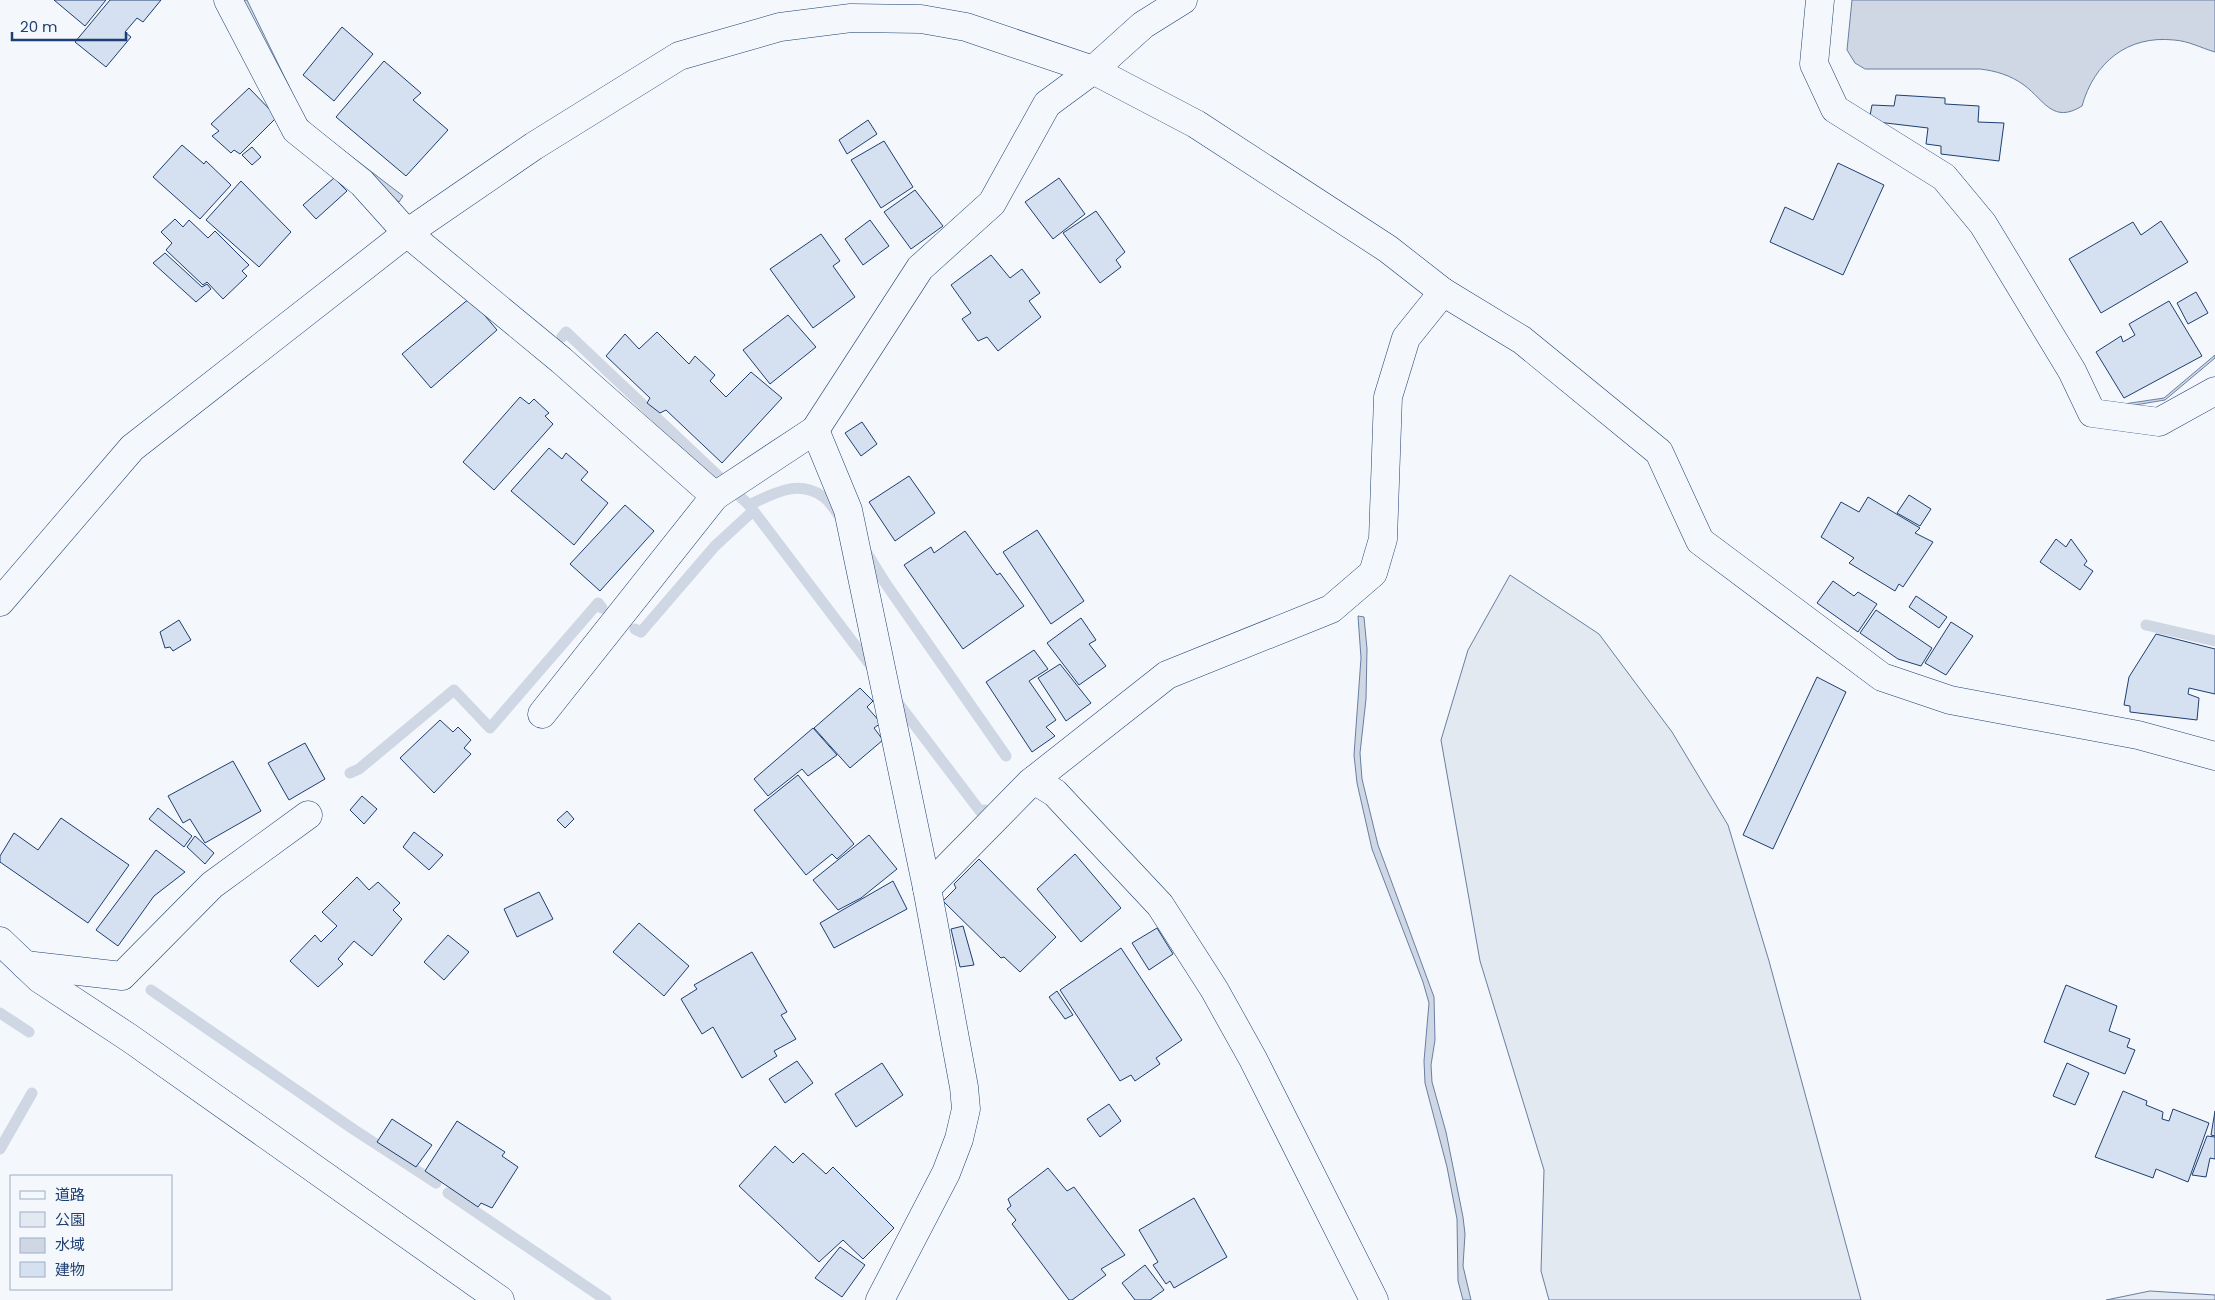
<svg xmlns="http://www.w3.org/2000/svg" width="2215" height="1300" font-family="Poppins,'Noto Sans JP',sans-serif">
  <rect width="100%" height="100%" fill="#f4f7fb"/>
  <!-- green -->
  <g fill="#e3e9f0" stroke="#687fa3">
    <path d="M1510,575L1599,634L1672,732L1728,825L1769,961L1861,1300H1549L1541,1271L1544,1170L1480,961L1441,740L1468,650Z"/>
    <path d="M2150,1291L2215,1295V1300H2106Z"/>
  </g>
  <!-- water -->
  <g fill="#cfd7e4" stroke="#687fa3">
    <path d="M240,0H247L304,117L312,126L403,196L399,202L311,133Z"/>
    <path d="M1852,0H2215V52C2201,48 2189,41 2174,40C2127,35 2094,63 2082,106C2053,124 2045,101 2024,85C2010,75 1996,71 1980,69H1865L1855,63L1847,50Z"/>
    <path d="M2215,355V358L2165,400L2123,407L2124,404L2164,398Z"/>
    <path d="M1358,616L1364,617L1367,649L1366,699L1360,753L1362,779L1378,845L1434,997L1435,1040L1431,1065L1432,1082L1446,1132L1463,1217L1465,1234L1463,1266L1471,1300H1463L1458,1281L1457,1219L1447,1167L1425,1083L1424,1061L1429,1003L1423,982L1372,849L1357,783L1354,755L1361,658Z"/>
  </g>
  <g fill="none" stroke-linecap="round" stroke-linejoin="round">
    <!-- stream -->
    <g stroke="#cfd7e4" stroke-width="11">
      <path d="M562,337L566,332L749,505L874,670"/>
      <path d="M749,505C773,494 797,479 822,496C829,500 835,510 840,517"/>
      <path d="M863,547L886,584L1006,756"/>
      <path d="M2146,625L2215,641"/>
      <path d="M635,629L641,632L715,546L753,511"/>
      <path d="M895,699L980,811L985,810"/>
      <path d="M350,773L359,769L454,690L490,728L598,603L602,608"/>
      <path d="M151,990L353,1129L436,1183"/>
      <path d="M0,1013L29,1032"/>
      <path d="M0,1149L32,1093"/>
      <path d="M448,1193L606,1300"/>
    </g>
  </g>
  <!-- building -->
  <g fill="#d5e0f0" stroke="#1d3f73">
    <path d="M54,0H106L85,26Z"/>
    <path d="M110,0H161L143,22L137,18L125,32L131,37L106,67L75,42Z"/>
    <path d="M342,27L373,54L334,101L303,75Z"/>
    <path d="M384,61L421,93L413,100L448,130L406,176L336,117Z"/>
    <path d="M249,88L277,117L240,154L234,150L231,153L212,136L219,131L211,124Z"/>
    <path d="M1896,95L1945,98V104L1979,106L1978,122L2004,123L1999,161L1941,154V146L1926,144L1928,128L1869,121L1872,105L1894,106Z"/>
    <path d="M868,120L877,134L847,154L839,140Z"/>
    <path d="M884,141L913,187L881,208L851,160Z"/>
    <path d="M182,145L204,164L206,161L231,185L200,219L153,177Z"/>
    <path d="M252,147L261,157L252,165L242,155Z"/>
    <path d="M1838,163L1884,185L1843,275L1770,242L1785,207L1813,220Z"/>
    <path d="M334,178L347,191L316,219L303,205Z"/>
    <path d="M1059,178L1085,214L1053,239L1025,202Z"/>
    <path d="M241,181L291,232L259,267L206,220Z"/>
    <path d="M915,190L943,226L911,249L884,212Z"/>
    <path d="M1096,211L1125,252L1116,260L1121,267L1100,283L1063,233Z"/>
    <path d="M175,219L183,227L189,220L208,238L215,231L249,265L242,271L247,276L223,299L207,282L203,285L166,250L172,243L161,232Z"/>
    <path d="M870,220L889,246L863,265L845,239Z"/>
    <path d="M2161,221L2188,262L2101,313L2069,259L2133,222L2141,235Z"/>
    <path d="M821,234L840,261L833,266L855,297L813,328L770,269Z"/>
    <path d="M165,253L202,287L207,284L211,289L196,302L153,263Z"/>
    <path d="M991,255L1010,278L1022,269L1040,293L1029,301L1041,317L998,351L987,337L978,341L962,319L971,313L951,285Z"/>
    <path d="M2196,292L2208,313L2188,324L2177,303Z"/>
    <path d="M470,298L497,330L431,388L402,354Z"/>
    <path d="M2169,301L2202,356L2124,398L2096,352L2121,336L2123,342L2135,335L2129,324Z"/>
    <path d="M788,315L816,347L770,384L743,350Z"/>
    <path d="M657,332L689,364L695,356L715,375L710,381L726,397L751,372L782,398L722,463L666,410L660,413L647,403L650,398L606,356L625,334L639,349Z"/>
    <path d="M520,397L529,404L534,399L549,413L545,416L553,424L494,490L463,462Z"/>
    <path d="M862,422L877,444L861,456L845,433Z"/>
    <path d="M549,448L562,459L566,453L588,472L581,480L608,503L574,545L511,491Z"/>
    <path d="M909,476L935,513L895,541L869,502Z"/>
    <path d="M1909,495L1931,509L1920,526L1897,513Z"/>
    <path d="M1868,497L1920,528L1915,533L1933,542L1903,587L1899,584L1895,591L1849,563L1854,558L1821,537L1841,502L1859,512Z"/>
    <path d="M625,505L654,531L600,591L570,564Z"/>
    <path d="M1037,530L1084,601L1051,624L1003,552Z"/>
    <path d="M965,531L997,575L1000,573L1024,606L963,649L904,565L931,547L934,553Z"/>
    <path d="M2056,539L2066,547L2071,539L2087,561L2084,565L2093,571L2080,590L2040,562Z"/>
    <path d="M1833,581L1854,596L1858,592L1877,604L1858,632L1817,603Z"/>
    <path d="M1916,596L1947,617L1939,628L1909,607Z"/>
    <path d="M1876,610L1932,648L1921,666L1898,659L1860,633Z"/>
    <path d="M1081,618L1096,640L1089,644L1106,666L1079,685L1047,643Z"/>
    <path d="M179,620L191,640L173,651L170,647L165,648L160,632Z"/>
    <path d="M1951,622L1973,636L1946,675L1925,663Z"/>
    <path d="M2156,634L2215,649V694L2189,688L2188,694L2199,698L2197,720L2130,712V706L2124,705L2129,677Z"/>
    <path d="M1034,650L1048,669L1029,681L1056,720L1046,727L1055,736L1032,752L986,682Z"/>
    <path d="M1060,664L1091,703L1066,721L1038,678Z"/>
    <path d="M1817,677L1846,692L1773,849L1743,835Z"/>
    <path d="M860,688L873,701L867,707L881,723L874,728L883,740L850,768L814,728Z"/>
    <path d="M440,720L453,732L458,727L471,740L464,748L471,754L434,793L400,758Z"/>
    <path d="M813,728L837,755L808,776L802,769L768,796L754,779Z"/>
    <path d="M305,743L325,779L289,800L268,763Z"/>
    <path d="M233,761L261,811L205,843L190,819L183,823L168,796Z"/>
    <path d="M798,775L854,844L837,859L832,854L806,875L754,810Z"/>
    <path d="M362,796L377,809L364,824L350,810Z"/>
    <path d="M158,808L192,836L184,847L149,819Z"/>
    <path d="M567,811L574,819L565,828L557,820Z"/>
    <path d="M61,818L129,865L88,923L0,862V856L14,833L38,850Z"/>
    <path d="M414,832L443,855L429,870L403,847Z"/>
    <path d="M869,835L897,869L861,898L838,910L813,880Z"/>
    <path d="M195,836L214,853L205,864L187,847Z"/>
    <path d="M156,850L185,872L154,896L118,946L96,930Z"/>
    <path d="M1075,854L1121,908L1081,942L1037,889Z"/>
    <path d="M979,859L1056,937L1020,972L1004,957L1001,958L943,901L956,888L954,884Z"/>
    <path d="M357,877L369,890L378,882L400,903L393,910L402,919L372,956L354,941L338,959L343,964L318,987L290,961L315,935L321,942L337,926L322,912Z"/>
    <path d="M893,881L907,909L834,948L820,923Z"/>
    <path d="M539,892L553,919L517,937L504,909Z"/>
    <path d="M639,923L689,966L664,996L613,952Z"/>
    <path d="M963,926L974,965L960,967L951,929Z"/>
    <path d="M1157,928L1173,954L1149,970L1132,943Z"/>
    <path d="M448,935L469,952L444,980L424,962Z"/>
    <path d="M1121,948L1182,1040L1156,1058L1160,1064L1135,1081L1131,1075L1120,1081L1060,990Z"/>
    <path d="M752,952L787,1012L781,1015L796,1039L774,1051L777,1056L742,1078L713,1027L702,1034L681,999L697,989L694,985Z"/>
    <path d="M2066,985L2117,1006L2109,1031L2130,1039L2127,1047L2135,1050L2125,1074L2044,1042Z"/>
    <path d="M1057,991L1073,1015L1065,1019L1049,997Z"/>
    <path d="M797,1061L813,1083L785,1103L769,1079Z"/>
    <path d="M882,1063L903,1095L856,1127L835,1094Z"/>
    <path d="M2067,1063L2089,1073L2075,1105L2053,1096Z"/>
    <path d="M2123,1091L2147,1101L2146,1105L2163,1112L2162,1119L2169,1121L2173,1109L2209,1123L2188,1182L2156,1169L2153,1178L2095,1157Z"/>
    <path d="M1109,1104L1121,1121L1100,1137L1087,1119Z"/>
    <path d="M2215,1111V1136L2211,1135Z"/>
    <path d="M392,1119L432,1145L416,1167L377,1142Z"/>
    <path d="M457,1121L505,1152L502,1156L518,1167L492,1208L481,1203L478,1207L425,1171Z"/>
    <path d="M2207,1136L2215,1137V1159L2210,1158L2206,1177L2192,1175Z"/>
    <path d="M775,1146L793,1163L803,1153L826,1174L833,1167L894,1228L863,1259L843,1240L819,1262L739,1186Z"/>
    <path d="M1048,1168L1067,1191L1074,1187L1125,1255L1101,1269L1106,1275L1072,1300H1069L1012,1224L1016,1220L1007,1209L1011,1206L1008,1199Z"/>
    <path d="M1194,1198L1227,1257L1174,1288L1170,1281L1166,1284L1153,1265L1158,1262L1139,1230Z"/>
    <path d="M840,1247L865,1265L842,1297L815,1278Z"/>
    <path d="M1145,1265L1164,1290L1150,1300H1135L1122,1283Z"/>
  </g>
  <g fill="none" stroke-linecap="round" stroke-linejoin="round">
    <!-- minor casing -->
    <g stroke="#1d3f73" stroke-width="29">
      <g id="minor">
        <path d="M228,0L296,130L362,183L407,233L561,360L715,496L815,430L920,268L992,203L1047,104L1093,70L1143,25L1183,0"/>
        <path d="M1820,0L1814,64L1835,109L1944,177L1983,224L2072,371L2092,413L2159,422L2215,391"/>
        <path d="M815,430L848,510L927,888L964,1087L966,1109L959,1139L946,1173L880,1300"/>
        <path d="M0,602L132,448L407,233L534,146L679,56L780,27L851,18L921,19L966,27L1093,70L1196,124L1388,249L1443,292"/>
        <path d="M542,714L715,496"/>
        <path d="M1034,780L1055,793L1160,905L1214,989L1253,1059L1374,1300"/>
        <path d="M927,888L1030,783L1167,675L1331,609L1373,573L1383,539L1388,397L1406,338L1443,292L1522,340L1659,452L1700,541L1882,677L1950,700L2138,735L2215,756"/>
        <path d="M0,941L40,979L131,1039L500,1300"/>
        <path d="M25,965L122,976L212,885L308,815"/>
      </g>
    </g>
    <!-- minor -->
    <use href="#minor" stroke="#f4f7fb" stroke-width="28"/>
  </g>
  <!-- legend -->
  <rect x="10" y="1175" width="162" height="115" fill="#f4f7fb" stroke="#9eadc5"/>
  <rect x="20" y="1191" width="25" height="8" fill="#f4f7fb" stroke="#9eadc5"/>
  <text x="55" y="1200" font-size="15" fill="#1d3f73">道路</text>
  <rect x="20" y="1212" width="25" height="15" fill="#e3e9f0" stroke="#9eadc5"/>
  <text x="55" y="1225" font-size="15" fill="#1d3f73">公園</text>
  <rect x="20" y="1238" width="25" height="15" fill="#cfd7e4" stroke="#9eadc5"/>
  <text x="55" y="1250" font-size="15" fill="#1d3f73">水域</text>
  <rect x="20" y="1262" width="25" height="15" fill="#d5e0f0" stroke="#9eadc5"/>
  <text x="55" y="1275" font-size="15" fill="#1d3f73">建物</text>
  <!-- scale -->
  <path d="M12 32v8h114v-8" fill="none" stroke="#1d3f73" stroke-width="2.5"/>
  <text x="20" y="32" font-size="15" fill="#1d3f73" stroke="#f4f7fb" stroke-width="4" paint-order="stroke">20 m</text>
</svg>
